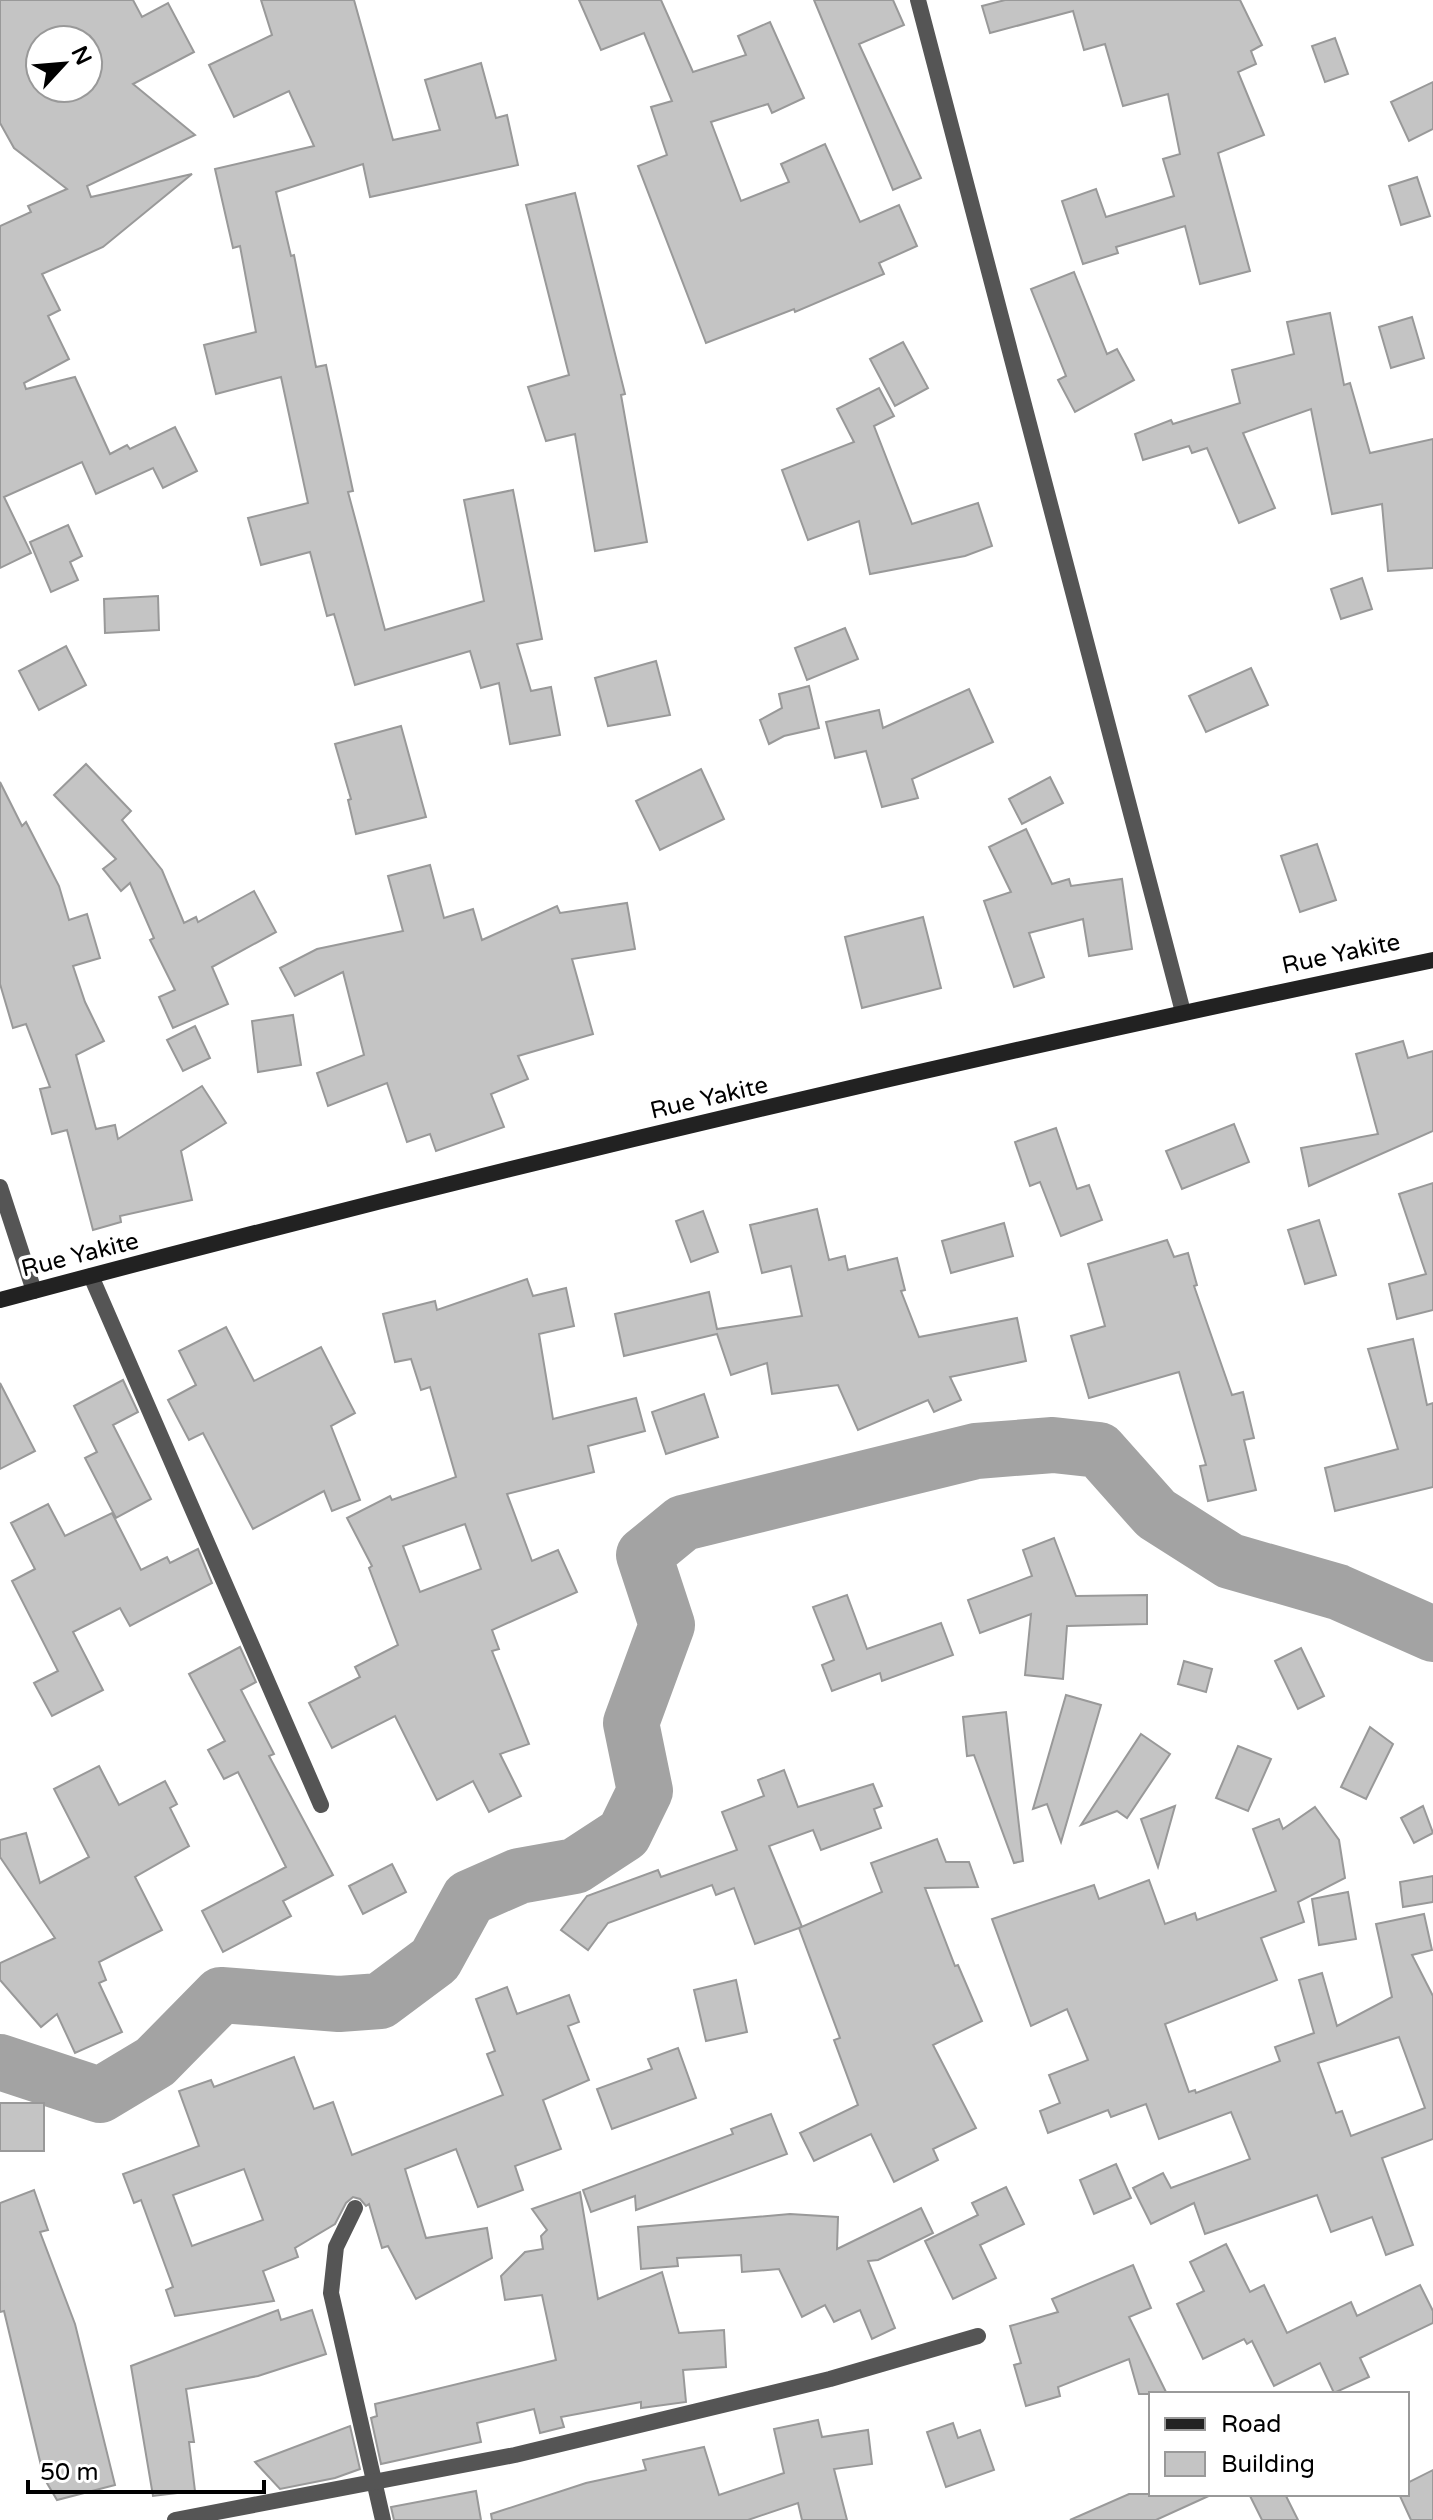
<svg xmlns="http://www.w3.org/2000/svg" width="1433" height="2520" font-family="'Varela Round',sans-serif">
  <rect width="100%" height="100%" fill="#fff"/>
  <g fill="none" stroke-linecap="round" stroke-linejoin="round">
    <!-- river -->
    <path stroke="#a3a3a3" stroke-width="56" d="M0,2062L100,2095L155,2062L221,1995L339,2004L380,2001L435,1960L469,1898L519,1876L575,1866L624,1834L645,1791L631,1723L667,1625L644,1555L683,1523L976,1451L1053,1445L1099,1450L1156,1514L1230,1561L1338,1592L1433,1634"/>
  </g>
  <!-- building -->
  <g fill="#c4c4c4" stroke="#999" stroke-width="2" fill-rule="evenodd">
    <path d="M0,0H133L142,17L168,3L194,52L133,84L195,135L87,186L91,197L192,174L103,247L42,274L60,310L48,316L69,359L24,383L26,389L75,377L110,454L127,445L130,449L175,427L197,471L163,488L153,468L96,494L82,462L4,497L31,553L0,568V226L31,212L28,206L67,189L14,148L0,123ZM40,40H88V88H40Z"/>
    <path d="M261,0H354L393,140L440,130L425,80L481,63L496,118L507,115L518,165L370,197L363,164L276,192L291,256L294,255L316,367L326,365L353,491L348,492L385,630L484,601L464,500L513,490L542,639L517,644L531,691L551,687L560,735L510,744L499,683L481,688L470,651L355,685L334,614L327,616L310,552L261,565L248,518L308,503L281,377L216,394L204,345L256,332L240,246L233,248L215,169L314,146L289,91L234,117L209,65L272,35Z"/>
    <path d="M579,0H661L693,72L746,55L738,36L770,22L804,98L772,113L768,104L711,122L741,201L789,182L781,164L825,144L860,222L899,205L917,246L879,263L884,274L795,312L794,309L706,343L638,166L667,155L651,107L672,101L644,33L601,50Z"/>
    <path d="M814,0H893L904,25L859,44L921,178L893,190Z"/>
    <path d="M1005,0H1240L1262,45L1251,51L1256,64L1238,72L1264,135L1218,153L1250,271L1200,284L1185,226L1116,247L1118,253L1083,264L1062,201L1096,189L1106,217L1174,196L1163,159L1180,154L1168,94L1123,106L1105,44L1084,50L1073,11L990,33L982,6Z"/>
    <path d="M1335,38L1348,74L1325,82L1312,46Z"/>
    <path d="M1433,82V129L1409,141L1391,102Z"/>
    <path d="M1417,177L1430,216L1401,225L1389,186Z"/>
    <path d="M575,193L625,394L621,395L647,542L595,551L575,434L546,441L528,387L569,375L526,205Z"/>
    <path d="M1074,272L1107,354L1117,349L1134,380L1075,412L1058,380L1066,376L1031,289Z"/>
    <path d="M1330,313L1344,385L1350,383L1370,453L1433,439V568L1388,571L1382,504L1332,514L1311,409L1243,433L1275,508L1239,523L1207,448L1192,453L1189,446L1143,460L1135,434L1171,420L1173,424L1240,403L1232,370L1294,354L1287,322Z"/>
    <path d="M1412,317L1424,358L1391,368L1379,327Z"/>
    <path d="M903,342L928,388L895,406L870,359Z"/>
    <path d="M879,388L894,416L874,426L912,524L978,503L992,546L965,556L870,574L859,521L808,540L782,470L854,442L837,409Z"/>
    <path d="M68,525L82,556L70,562L78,580L51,592L30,542Z"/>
    <path d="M1362,578L1372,609L1341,619L1331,589Z"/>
    <path d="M158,596L159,630L105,633L104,599Z"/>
    <path d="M845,628L858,659L807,680L795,648Z"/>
    <path d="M66,646L86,685L39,710L19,671Z"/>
    <path d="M656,661L670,715L608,726L595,678Z"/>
    <path d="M1251,668L1268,705L1206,732L1189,696Z"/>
    <path d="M809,686L819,728L784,736L769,744L760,720L782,708L779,694Z"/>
    <path d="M969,689L993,742L912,779L918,798L882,807L866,751L835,758L826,722L879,710L883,728Z"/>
    <path d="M401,726L426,817L356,834L348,800L351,799L335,744Z"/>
    <path d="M86,764L131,811L122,820L162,870L184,923L196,917L198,922L254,891L276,932L212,967L228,1004L173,1028L159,997L175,990L150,940L154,938L130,883L121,891L103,869L116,859L54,795Z"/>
    <path d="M701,769L724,819L660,850L636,801Z"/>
    <path d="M1050,777L1063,803L1022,824L1009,799Z"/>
    <path d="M0,782L22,826L26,822L59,886L69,920L87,914L100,958L73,966L85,1002L104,1041L76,1055L96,1129L115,1125L118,1139L202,1086L226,1123L181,1151L192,1200L120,1216L121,1222L93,1230L67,1130L52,1134L40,1089L50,1087L26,1024L13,1028L0,984Z"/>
    <path d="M1026,829L1052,884L1069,879L1071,886L1122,879L1132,949L1089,956L1083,919L1029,933L1044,977L1014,987L984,901L1011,892L989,847Z"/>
    <path d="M1317,844L1336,900L1300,912L1281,856Z"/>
    <path d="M430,865L444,918L473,909L482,940L557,906L560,913L627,903L635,949L572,959L593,1034L518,1056L528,1079L491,1094L504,1127L436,1151L430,1134L407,1142L387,1083L328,1106L317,1073L364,1055L343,972L295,996L280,968L317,949L403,931L388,876Z"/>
    <path d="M923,917L941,988L862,1008L845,937Z"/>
    <path d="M293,1015L301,1065L258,1072L252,1021Z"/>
    <path d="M195,1026L210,1058L183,1071L167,1040Z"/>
    <path d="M1403,1041L1408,1058L1433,1051V1131L1309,1186L1301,1148L1378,1134L1356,1054Z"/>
    <path d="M1234,1124L1249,1162L1182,1189L1166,1151Z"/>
    <path d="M1056,1128L1077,1189L1089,1185L1102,1220L1061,1236L1040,1182L1030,1186L1015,1142Z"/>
    <path d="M1433,1183V1310L1397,1319L1389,1284L1426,1274L1399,1194Z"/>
    <path d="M817,1209L829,1260L845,1256L848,1270L897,1258L905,1290L901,1291L919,1337L1017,1318L1026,1361L950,1377L961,1400L934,1412L928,1400L858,1430L838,1385L772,1394L767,1363L731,1375L717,1334L624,1356L615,1314L709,1292L717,1329L802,1316L791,1266L762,1273L750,1225Z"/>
    <path d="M703,1211L718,1252L691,1262L676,1221Z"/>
    <path d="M1319,1220L1336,1275L1305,1284L1288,1230Z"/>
    <path d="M1004,1223L1013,1256L951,1273L942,1241Z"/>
    <path d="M1167,1240L1174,1257L1188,1253L1197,1285L1194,1286L1232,1395L1243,1392L1254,1438L1244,1440L1256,1490L1208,1501L1200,1466L1206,1465L1179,1372L1089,1398L1071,1336L1105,1326L1088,1264Z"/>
    <path d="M527,1279L533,1296L566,1288L574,1326L539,1334L553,1419L636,1398L645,1431L588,1446L594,1472L507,1494L532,1561L558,1550L577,1592L492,1630L499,1649L492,1651L529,1744L500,1754L521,1796L489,1812L473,1781L437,1800L395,1716L332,1748L309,1703L360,1677L355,1667L398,1645L369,1568L372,1566L347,1518L390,1496L392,1500L456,1477L430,1387L421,1390L411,1359L395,1362L383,1314L435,1301L437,1310ZM465,1524L481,1569L420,1592L403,1546Z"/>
    <path d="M226,1327L254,1381L321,1347L355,1413L331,1426L360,1500L332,1511L324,1491L253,1529L203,1433L189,1440L168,1400L196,1385L179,1351Z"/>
    <path d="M1413,1339L1427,1405L1433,1403V1487L1335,1511L1325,1468L1398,1449L1368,1349Z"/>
    <path d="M123,1380L138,1412L113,1425L151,1499L116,1518L85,1458L97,1452L74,1406Z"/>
    <path d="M0,1383L35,1451L0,1469Z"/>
    <path d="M704,1394L718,1437L666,1454L652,1412Z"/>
    <path d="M48,1504L65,1536L112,1513L141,1570L167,1557L170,1563L198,1549L212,1583L130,1626L120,1608L73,1632L103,1690L52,1716L34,1683L58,1671L12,1581L35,1569L11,1523Z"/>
    <path d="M1054,1538L1076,1596L1147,1595V1624L1067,1626L1063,1679L1025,1675L1031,1614L980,1633L968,1600L1032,1576L1023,1550Z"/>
    <path d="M847,1595L867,1649L941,1623L953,1655L882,1681L880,1673L832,1691L822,1665L834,1660L813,1607Z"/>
    <path d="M240,1647L256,1682L241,1690L274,1754L269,1756L333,1875L283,1901L291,1916L223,1952L202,1911L286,1867L238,1772L224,1779L208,1750L225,1741L189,1674Z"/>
    <path d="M1301,1648L1324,1696L1298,1709L1275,1661Z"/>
    <path d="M1184,1661L1212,1669L1206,1692L1178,1684Z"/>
    <path d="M1066,1695L1101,1705L1061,1842L1047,1804L1033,1809Z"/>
    <path d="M1006,1712L1023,1861L1014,1863L974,1755L967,1756L963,1717Z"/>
    <path d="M1370,1727L1393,1744L1366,1799L1341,1787Z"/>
    <path d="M1141,1734L1170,1754L1127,1818L1117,1811L1081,1825Z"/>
    <path d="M1238,1746L1271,1759L1248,1811L1216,1798Z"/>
    <path d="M99,1766L119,1805L165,1781L177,1804L170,1808L189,1846L135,1877L162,1930L99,1962L106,1980L99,1983L122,2032L75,2053L57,2014L41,2027L0,1980V1963L55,1938L0,1857V1840L26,1833L40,1883L89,1857L54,1789Z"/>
    <path d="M784,1770L798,1807L873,1784L882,1806L874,1809L881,1828L821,1850L813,1830L769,1846L802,1927L755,1944L734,1888L716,1895L712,1885L608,1923L588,1950L561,1930L587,1896L658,1870L661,1877L737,1850L722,1812L764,1796L758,1780Z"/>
    <path d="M1175,1806L1158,1867L1141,1819Z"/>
    <path d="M1423,1806L1433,1833L1414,1843L1401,1818Z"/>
    <path d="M1315,1807L1339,1840L1345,1878L1298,1902L1304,1922L1261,1938L1277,1980L1165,2024L1189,2092L1195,2090L1196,2093L1280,2061L1275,2047L1314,2033L1299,1980L1322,1973L1337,2026L1392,1997L1376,1924L1424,1914L1432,1950L1412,1955L1433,1996V2139L1382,2158L1413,2245L1386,2255L1372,2217L1331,2232L1317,2195L1205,2234L1194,2203L1151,2224L1133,2188L1163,2173L1171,2188L1250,2159L1231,2112L1159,2139L1146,2104L1111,2117L1108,2110L1048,2133L1040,2111L1060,2103L1049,2075L1088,2060L1067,2009L1031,2026L992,1919L1094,1885L1099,1899L1149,1880L1165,1924L1195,1913L1197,1920L1276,1891L1253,1829L1279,1819L1283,1829ZM1399,2037L1425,2108L1351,2136L1342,2111L1336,2113L1318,2063Z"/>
    <path d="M937,1839L946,1862H969L978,1887L925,1888L955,1966L958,1965L982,2021L933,2045L976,2128L933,2149L938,2160L894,2182L871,2134L814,2161L800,2133L858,2105L834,2040L840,2038L799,1928L882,1892L871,1863Z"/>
    <path d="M392,1864L406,1892L363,1914L349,1886Z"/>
    <path d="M1433,1876V1902L1403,1907L1400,1882Z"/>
    <path d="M1348,1892L1356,1939L1319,1945L1312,1899Z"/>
    <path d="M736,1980L747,2032L706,2041L694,1990Z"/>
    <path d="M507,1987L517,2014L569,1995L579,2022L568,2026L589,2080L543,2100L561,2149L515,2166L523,2190L478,2207L456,2149L405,2169L426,2238L487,2228L492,2258L416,2299L388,2246L382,2248L369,2204L366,2206L360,2199L353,2197L346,2203L335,2224L295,2248L298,2257L263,2271L274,2301L175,2316L166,2290L173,2287L141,2200L134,2203L123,2174L199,2146L179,2091L211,2080L214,2087L294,2057L314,2109L333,2102L352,2155L503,2095L487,2054L495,2051L476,1999ZM244,2169L263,2220L192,2246L173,2195Z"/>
    <path d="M678,2048L696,2098L612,2129L597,2089L652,2069L648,2059Z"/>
    <rect x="0" y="2103" width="44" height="48"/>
    <path d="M771,2114L787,2154L636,2210L635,2196L591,2212L583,2190L733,2134L731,2129Z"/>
    <path d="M1116,2164L1131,2198L1094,2214L1080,2180Z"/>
    <path d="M1006,2187L1024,2224L980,2245L996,2278L953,2299L925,2241L978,2215L972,2203Z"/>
    <path d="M34,2190L48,2230L40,2232L75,2324L115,2485L57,2500L44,2478L4,2311L0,2312V2203Z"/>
    <path d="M580,2192L598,2299L662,2272L679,2333L724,2330L726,2367L683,2370L686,2402L641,2408V2402L561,2417L564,2427L540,2433L534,2409L477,2423L481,2442L381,2464L371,2418L377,2416L375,2404L556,2360L542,2295L505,2300L501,2276L525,2252L543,2249L541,2236L547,2230L532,2209Z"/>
    <path d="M921,2208L933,2233L878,2260L868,2261L895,2328L872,2339L860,2310L834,2322L825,2305L802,2317L779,2269L742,2272L741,2255L677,2258L678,2266L641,2269L638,2227L790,2214L838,2217L837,2249Z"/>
    <path d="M1226,2244L1250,2292L1264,2285L1287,2333L1351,2302L1357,2316L1420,2285L1433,2311V2323L1360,2358L1369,2377L1334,2393L1320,2363L1274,2386L1252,2341L1247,2344L1244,2339L1203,2359L1177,2304L1204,2291L1190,2262Z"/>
    <path d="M1133,2265L1151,2308L1129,2317L1167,2394H1139L1129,2359L1058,2387L1060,2396L1026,2406L1014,2365L1021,2363L1010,2326L1058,2312L1052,2299Z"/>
    <path d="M278,2310L281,2320L312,2310L326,2354L258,2376L186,2389L194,2442H189L195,2491L153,2496L131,2366Z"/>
    <path d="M818,2420L822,2437L868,2430L872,2464L834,2469L847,2520H802L798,2503L748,2520H492L491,2514L586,2483L646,2470L643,2460L704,2447L719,2495L784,2473L774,2429Z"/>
    <path d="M953,2423L958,2438L980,2430L994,2470L946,2487L927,2432Z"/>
    <path d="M350,2426L360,2469L335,2478L280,2489L255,2462Z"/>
    <path d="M1433,2470V2520H1411L1399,2494H1407V2483Z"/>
    <path d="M476,2491L481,2520H394L391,2507Z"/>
    <path d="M1129,2494H1213L1156,2520H1070Z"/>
    <path d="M1249,2494H1285L1298,2520H1262Z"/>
  </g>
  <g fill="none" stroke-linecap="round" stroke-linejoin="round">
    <!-- street -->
    <g stroke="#555" stroke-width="16">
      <path d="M918,0L1183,1012"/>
      <path d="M0,1187L34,1291"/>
      <path d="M91,1276L321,1805"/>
      <path d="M355,2208L336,2247L331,2293L383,2520"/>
      <path d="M175,2520L515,2455L830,2379L978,2336"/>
    </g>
    <!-- secondary -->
    <path stroke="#222" stroke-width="16" d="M0,1300C474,1173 953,1060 1433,960"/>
  </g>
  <g text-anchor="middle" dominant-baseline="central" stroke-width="7" stroke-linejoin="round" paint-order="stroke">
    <!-- street labels -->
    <g font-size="24" fill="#000" stroke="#fff">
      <text transform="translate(1341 954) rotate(-12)">Rue Yakite</text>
      <text transform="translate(709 1098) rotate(-13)">Rue Yakite</text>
      <text transform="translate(80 1255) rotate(-14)">Rue Yakite</text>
    </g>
  </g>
  <!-- legend -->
  <rect x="1149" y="2392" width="260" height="104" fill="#ffffff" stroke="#999999" stroke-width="2"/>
  <rect x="1165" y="2418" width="40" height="12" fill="#222222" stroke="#999999" stroke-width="2"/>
  <text x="1221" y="2432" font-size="24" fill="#000000">Road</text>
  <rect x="1165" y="2452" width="40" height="24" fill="#c4c4c4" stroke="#999999" stroke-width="2"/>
  <text x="1221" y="2472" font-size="24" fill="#000000">Building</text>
  <!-- north arrow -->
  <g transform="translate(64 64) rotate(64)"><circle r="38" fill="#ffffff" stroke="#999999" stroke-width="2"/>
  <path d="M0-6L14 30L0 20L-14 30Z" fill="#000000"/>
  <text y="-12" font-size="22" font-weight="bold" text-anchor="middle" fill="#000000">N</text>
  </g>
  <!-- scale -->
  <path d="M28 2480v12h236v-12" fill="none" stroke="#000000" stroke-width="4"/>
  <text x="40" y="2480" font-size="24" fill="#000000" stroke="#ffffff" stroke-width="6" paint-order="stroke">50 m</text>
</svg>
